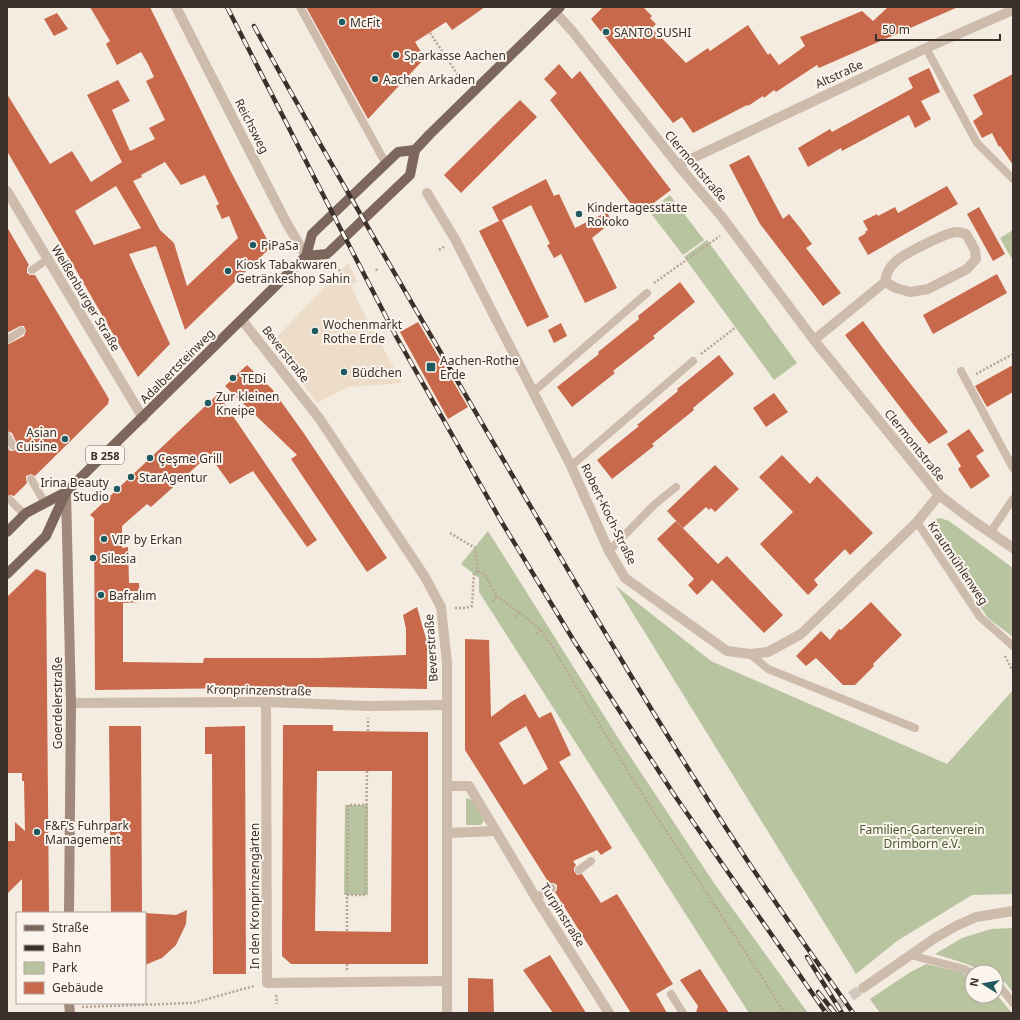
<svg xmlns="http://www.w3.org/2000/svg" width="1020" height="1020" font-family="'Noto Sans',sans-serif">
  <rect width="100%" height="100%" fill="#f4ebe1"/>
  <!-- green -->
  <g fill="#b8c4a0">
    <path d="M670,195L704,240L683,255L649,211Z"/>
    <path d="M1013,230V261L1000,238Z"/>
    <path d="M707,240L797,363L774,380L684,257Z"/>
    <path d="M940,518L949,521L1013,568V637L988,618L944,554L931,528L933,520Z"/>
    <path d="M488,531L620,741L714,883L808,1013H749L479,592V578L461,564Z"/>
    <path d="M616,586L711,661L947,764L1013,690V894L972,895L897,941L856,974Z"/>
    <path d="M466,798L473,800L484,820L481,825H466Z"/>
    <path d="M345,805H368V895H344Z"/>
    <path d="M1013,928V993L1006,983L996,978V972H984L967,964L935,954L962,938L991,929Z"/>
    <path d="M926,964L961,972L972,979V996H996V994L1012,1013H880L870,999L909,973Z"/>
  </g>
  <!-- plaza -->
  <path fill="#ecdcc8" d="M348,263L357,281L351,285L359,304L402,383L347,387L317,403L271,343Z"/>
  <!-- building -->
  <g fill="#c8694b" fill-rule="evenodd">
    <path d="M90,7H150L231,172L271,247L185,330L156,246L129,254L170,344L138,377L7,151V94L50,164L72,151L91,182L122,162L87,95L118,80L130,101L112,110L130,151L155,139L149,128L165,120L146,81L154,77L148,64L141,52L117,65L106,44L110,41ZM165,162L181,185L205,175L219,204L216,206L222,219L229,216L238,238L187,286L174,243L160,230L132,179L133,181L142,177L141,175ZM116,186L141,228L94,245L75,211Z"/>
    <path d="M306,7H485L452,30L446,22L415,42L425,58L368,119Z"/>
    <path d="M603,7H643L652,16L650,18L656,24L652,28L686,63L708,48L710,51L748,25L768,55L770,53L779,65L805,46L800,37L862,11L873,21L888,7H958L819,68L817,65L776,92L774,90L764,98L763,96L748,106L747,105L693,133L682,117L673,123L591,19Z"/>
    <path d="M57,13L68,29L54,36L44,19Z"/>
    <path d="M559,64L572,79L580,71L671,190L639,214L550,100L557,93L544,79Z"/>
    <path d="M929,68L940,92L921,101L931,119L915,128L909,115L842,151L841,148L808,167L798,148L830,129L832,132L913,88L908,78Z"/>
    <path d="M1013,74V165L1000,146L999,147L992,133L982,138L973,121L983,114L973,95Z"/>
    <path d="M520,100L537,117L461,193L444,175Z"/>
    <path d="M749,155L783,219L789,214L801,229L812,244L806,248L841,293L823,306L760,224L729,165Z"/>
    <path d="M546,179L554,196L559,194L575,228L607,212L612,222L592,238L617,288L585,303L561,254L554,258L547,245L550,244L531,205L502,220L549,317L527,327L479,231L499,221L492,207Z"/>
    <path d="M947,186L958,204L868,255L858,238L866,233L865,232L868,230L863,221L877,214L878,216L895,207L898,213Z"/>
    <path d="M979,207L1005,254L993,261L967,214Z"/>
    <path d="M7,227L29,265L27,268V273L30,275H35L109,399L108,404L35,476L31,474L26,476V479L27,483L14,496L11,495L7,496V447L10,451H13L18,449V446L12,433L7,431V345L24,336L26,331L24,326H20L7,333Z"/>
    <path d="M997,274L1007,293L933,334L923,315Z"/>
    <path d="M680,282L695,302L653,336L655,338L613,371L615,373L572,407L557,387L599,354L598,352L639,319L638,316Z"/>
    <path d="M863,321L885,351L948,432L929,444L913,424L845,335Z"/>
    <path d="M418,322L468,407L448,419L400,332Z"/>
    <path d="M561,323L567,336L554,343L548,330Z"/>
    <path d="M719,355L734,374L693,408L694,410L652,444L654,446L612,479L597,460L639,426L637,425L678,391L677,389Z"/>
    <path d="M247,365L272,389L303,432L387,558L367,572L291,459L297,455L225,386Z"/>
    <path d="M1013,365V392L987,407L975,386Z"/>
    <path d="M774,393L788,412L766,427L753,408Z"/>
    <path d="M218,394L317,540L307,547L253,471L230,484L209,455L151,507L147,504L122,526V548L128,547L129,583H139L140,602L123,603V662L203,663L204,658H319L406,655V629L403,615L417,607L427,642V689L319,687L95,690L94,518L90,515Z"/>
    <path d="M969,429L984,451L976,456L990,476L971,489L958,469L961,466L947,444Z"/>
    <path d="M782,455L810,484L817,476L873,533L850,555L845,549L814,580L818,585L808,595L760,544L793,512L759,477Z"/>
    <path d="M715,465L739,489L715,512L711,508L709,510L706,507L683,528L667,511Z"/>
    <path d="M676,521L718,564L727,556L783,615L764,633L712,580L697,595L688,585L694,579L657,539Z"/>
    <path d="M36,569L46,573L49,913H22V879L7,894V841H15V822L25,831L24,781H22V773H7V597Z"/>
    <path d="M871,602L902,635L873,664L874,666L855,685H843L816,658L806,666L796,656L821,631L830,640L839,629L841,630Z"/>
    <path d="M465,639L489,640L491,717L511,702L525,694L539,718L551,712L571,755L559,762L612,848L601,855L597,850L573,861L576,865L574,868V871L577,875L582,874L601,903L617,894L673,984L656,994L667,1013H631L555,892L557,890V885L554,883H549L465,750ZM526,726L548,769L524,785L499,743Z"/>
    <path d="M283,725H333V731L428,732V964H291L282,956ZM317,771H392L391,932L315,931Z"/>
    <path d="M109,726H141L142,913H111Z"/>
    <path d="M245,726L246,974H213L212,754H205V727Z"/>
    <path d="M187,910L186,924L176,945L162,958L145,965V913L176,915Z"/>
    <path d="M550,955L570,987L586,1013H553L523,970Z"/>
    <path d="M700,969L729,1013H696L698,1006L680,980Z"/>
    <path d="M468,978L493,979L494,1013H468Z"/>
  </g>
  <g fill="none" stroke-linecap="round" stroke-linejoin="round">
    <!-- street-tunnel -->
    <path stroke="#cfc6bd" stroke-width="10" stroke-dasharray="10 5" stroke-linecap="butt" d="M826,1013L863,988"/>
    <!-- path -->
    <g stroke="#b9a596" stroke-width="2.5" stroke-dasharray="2 2" stroke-linecap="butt">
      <path d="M430,33L464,84"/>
      <path d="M439,250L445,246"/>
      <path d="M334,263L340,271"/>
      <path d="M376,269L378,272"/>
      <path d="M654,283L720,236"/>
      <path d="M701,354L736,327"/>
      <path d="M976,374L1013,354"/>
      <path d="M450,533L475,548L478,571"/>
      <path d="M478,571L485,575L497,596L519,612L541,630L548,640L637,786L785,1013"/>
      <path d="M493,602L497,596"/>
      <path d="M455,608H466L472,606L474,573L478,571"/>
      <path d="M516,617L519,612"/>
      <path d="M536,634L541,630"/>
      <path d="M1005,656L1013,671"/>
      <path d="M368,731V718"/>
      <path d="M347,895L348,805H366"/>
      <path d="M347,931V895H365L367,771"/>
      <path d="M347,964V970"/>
      <path d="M276,995L277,1004"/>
      <path d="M82,1007L193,1003L254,986"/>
    </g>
    <!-- lane -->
    <g stroke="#cdbbac" stroke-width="8">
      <path d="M300,7L386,164"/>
      <path d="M926,48L977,143L1013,179"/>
      <path d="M32,270L48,259"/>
      <path d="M7,340L21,331"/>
      <path d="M961,371L1013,468"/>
      <path d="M533,392L647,293"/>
      <path d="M7,436L13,446"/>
      <path d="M571,466L693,361"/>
      <path d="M31,479L45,503"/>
      <path d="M10,500L24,514"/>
      <path d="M917,522L980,617L1013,646"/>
      <path d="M990,533L1013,499"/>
      <path d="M609,551L655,504L676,487"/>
      <path d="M750,654L768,669L915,728"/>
      <path d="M579,870L591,861"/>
      <path d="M536,898L552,888"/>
      <path d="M910,955L964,969L972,973"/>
      <path d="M996,985L1001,988L1013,1003"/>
      <path d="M671,994L683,1013"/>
    </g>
    <!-- street -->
    <g stroke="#cdbbac" stroke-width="10">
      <path d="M176,7L286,222L306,256"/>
      <path d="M555,12L573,32L678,165L722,217L814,340L939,495L972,520L1013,548"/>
      <path d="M678,165L926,48L1013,10"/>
      <path d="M7,191L143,418"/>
      <path d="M427,193L455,239L571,466L609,551L625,578L727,651L750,654L768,652L801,634L917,522L939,495"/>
      <path d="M242,320L319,418L425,577L441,607L447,663V1013"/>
      <path d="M814,340L885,282C886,274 888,269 894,263C901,255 947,232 957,232C960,232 963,233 966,234L975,250L976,259L967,269L928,289L910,292L896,288L885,282"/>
      <path d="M266,702L267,983L447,981"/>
      <path d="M71,703L266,702L369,706L447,705"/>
      <path d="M447,786H469L536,898L609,1013"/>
      <path d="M448,833L496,831"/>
      <path d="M863,988L935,938L956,926L976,917L1013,911"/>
    </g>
    <!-- secondary -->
    <g stroke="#a18a7d" stroke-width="10">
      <path d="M66,492L71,703L69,913"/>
      <path d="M69,1003L70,1013"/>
    </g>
    <!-- primary -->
    <g stroke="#7d675c" stroke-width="10">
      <path d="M415,150L430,134L560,7"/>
      <path d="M306,256L327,254L410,175L415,150"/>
      <path d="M7,532L26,513L66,492L306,256L312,234L398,152L415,150"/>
      <path d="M7,574L46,536L66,492"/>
    </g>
    <!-- rail casing -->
    <g stroke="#3b302b" stroke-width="4.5">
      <g id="rail">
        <path d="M227,7L336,220L397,338L501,521L574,641L675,796L826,1013"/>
        <path d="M254,26C332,168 415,308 497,449C576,584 655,720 741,851C777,906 815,959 853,1013"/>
        <path d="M807,957L842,1013"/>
        <path d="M818,992L835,1013"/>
      </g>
    </g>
    <!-- rail -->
    <use href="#rail" stroke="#fbf5ee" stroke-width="3" stroke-dasharray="9" stroke-linecap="butt"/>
  </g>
  <!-- markers -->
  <g fill="#1f5a5e" stroke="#fbf5ee" stroke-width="1.5">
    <circle cx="342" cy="22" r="4"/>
    <circle cx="606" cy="32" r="4"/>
    <circle cx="396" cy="55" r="4"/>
    <circle cx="375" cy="79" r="4"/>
    <circle cx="579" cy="214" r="4"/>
    <circle cx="253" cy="245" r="4"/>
    <circle cx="228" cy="271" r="4"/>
    <circle cx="315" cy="331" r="4"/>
    <rect x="426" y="362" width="10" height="10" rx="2"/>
    <circle cx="344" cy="372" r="4"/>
    <circle cx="233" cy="378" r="4"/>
    <circle cx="208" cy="403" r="4"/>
    <circle cx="65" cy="439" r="4"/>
    <circle cx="150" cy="458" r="4"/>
    <circle cx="131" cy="477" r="4"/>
    <circle cx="117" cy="489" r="4"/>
    <circle cx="104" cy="539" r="4"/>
    <circle cx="93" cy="558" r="4"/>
    <circle cx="101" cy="595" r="4"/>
    <circle cx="37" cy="832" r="4"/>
  </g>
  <g text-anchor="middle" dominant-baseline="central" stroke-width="4" stroke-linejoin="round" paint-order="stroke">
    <!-- shield labels -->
    <rect fill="#fbf5ee" stroke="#756b66" stroke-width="1" x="86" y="446" width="38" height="18" rx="3"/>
    <g font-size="11" font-weight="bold" fill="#3b302b">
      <text x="105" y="455">B 258</text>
    </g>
    <!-- poi labels -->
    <g font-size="12" fill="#3b302b" stroke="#fbf5ee" text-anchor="start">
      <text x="350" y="22">McFit</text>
      <text x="614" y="32">SANTO SUSHI</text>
      <text x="404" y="55">Sparkasse Aachen</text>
      <text x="383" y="79">Aachen Arkaden</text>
      <text x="587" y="207">Kindertagesstätte<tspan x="587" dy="14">Rokoko</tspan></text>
      <text x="261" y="245">PiPaSa</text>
      <text x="236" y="264">Kiosk Tabakwaren<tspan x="236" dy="14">Getränkeshop Sahin</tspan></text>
      <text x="323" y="324">Wochenmarkt<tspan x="323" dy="14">Rothe Erde</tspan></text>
      <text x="440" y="360">Aachen-Rothe<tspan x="440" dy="14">Erde</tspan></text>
      <text x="352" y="372">Büdchen</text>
      <text x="241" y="378">TEDi</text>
      <text x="216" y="396">Zur kleinen<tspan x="216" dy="14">Kneipe</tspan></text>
      <text x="57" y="432" text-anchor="end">Asian<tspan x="57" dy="14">Cuisine</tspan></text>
      <text x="158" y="458">Çeşme Grill</text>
      <text x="139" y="477">StarAgentur</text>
      <text x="109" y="482" text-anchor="end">Irina Beauty<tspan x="109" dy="14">Studio</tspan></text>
      <text x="112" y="539">VIP by Erkan</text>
      <text x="101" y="558">Silesia</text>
      <text x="109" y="595">Bafralım</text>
      <text x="45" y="825">F&amp;F's Fuhrpark<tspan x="45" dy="14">Management</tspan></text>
    </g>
    <!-- street labels -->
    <g font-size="12" fill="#3b302b" stroke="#fbf5ee">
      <text transform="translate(839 74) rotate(-25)">Altstraße</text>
      <text transform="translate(252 126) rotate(63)">Reichsweg</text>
      <text transform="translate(696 166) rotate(50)">Clermontstraße</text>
      <text transform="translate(86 298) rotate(59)">Weißenburger Straße</text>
      <text transform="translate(286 354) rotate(52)">Beverstraße</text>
      <text transform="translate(177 366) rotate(-45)">Adalbertsteinweg</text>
      <text transform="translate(915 445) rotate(51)">Clermontstraße</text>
      <text transform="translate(609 514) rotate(64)">Robert-Koch-Straße</text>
      <text transform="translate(958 563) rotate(56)">Krautmühlenweg</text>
      <text transform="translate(431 648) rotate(-94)">Beverstraße</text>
      <text transform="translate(259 690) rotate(1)">Kronprinzenstraße</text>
      <text transform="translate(57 703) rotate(-90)">Goerdelerstraße</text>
      <text transform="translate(254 896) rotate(-90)">In den Kronprinzengärten</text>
      <text transform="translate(563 915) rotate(58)">Turpinstraße</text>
    </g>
    <!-- park labels -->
    <g font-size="12" fill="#4a5a2e" stroke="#fbf5ee">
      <text x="922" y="829">Familien-Gartenverein<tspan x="922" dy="14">Drimborn e.V.</tspan></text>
    </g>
  </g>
  <!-- border -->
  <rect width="1020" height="1020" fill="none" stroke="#3b302b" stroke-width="16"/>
  <!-- legend -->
  <rect x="16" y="912" width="130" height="92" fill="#fbf5ee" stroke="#aea6a0"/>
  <rect x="24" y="925" width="20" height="6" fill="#7d675c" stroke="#aea6a0"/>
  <text x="52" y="932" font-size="12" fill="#3b302b">Straße</text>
  <rect x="24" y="945" width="20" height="6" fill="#3b302b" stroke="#aea6a0"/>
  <text x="52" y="952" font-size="12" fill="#3b302b">Bahn</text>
  <rect x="24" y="962" width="20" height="12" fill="#b8c4a0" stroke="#aea6a0"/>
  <text x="52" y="972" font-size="12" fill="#3b302b">Park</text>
  <rect x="24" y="982" width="20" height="12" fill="#c8694b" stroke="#aea6a0"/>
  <text x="52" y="992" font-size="12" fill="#3b302b">Gebäude</text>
  <!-- north arrow -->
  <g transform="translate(984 984) rotate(281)"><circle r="19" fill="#fbf5ee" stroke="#aea6a0"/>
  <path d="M0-3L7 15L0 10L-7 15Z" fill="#1f5a5e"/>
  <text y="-6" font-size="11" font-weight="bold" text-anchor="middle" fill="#3b302b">N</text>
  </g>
  <!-- scale -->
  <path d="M876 34v6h124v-6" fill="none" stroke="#3b302b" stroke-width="2"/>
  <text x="882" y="34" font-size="12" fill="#3b302b" stroke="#fbf5ee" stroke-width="3" paint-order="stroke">50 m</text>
</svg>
